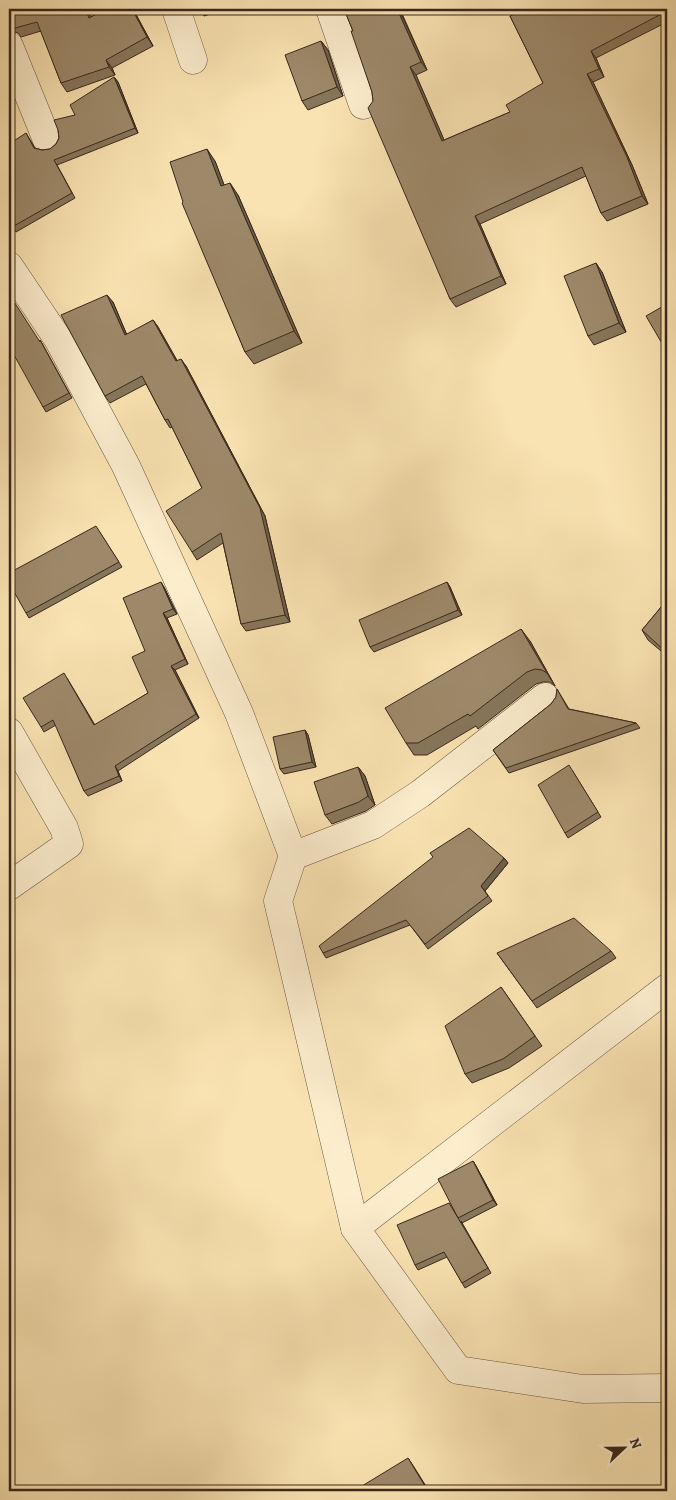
<svg xmlns="http://www.w3.org/2000/svg" width="676" height="1500" font-family="Alegreya,serif">
  <rect width="100%" height="100%" fill="#fae3b2"/>
  <filter id="stains"><feTurbulence type="fractalNoise" baseFrequency=".004" numOctaves="4"/><feColorMatrix values="0 0 0 0 .2 0 0 0 0 .09 0 0 0 0 .02 0 0 0 .5 -.17"/></filter>
  <radialGradient id="worn" r=".72"><stop offset=".6" stop-color="#630" stop-opacity="0"/><stop offset="1" stop-color="#630" stop-opacity=".3"/></radialGradient>
  <g fill="none" stroke-linecap="round" stroke-linejoin="round">
    <!-- minor casing -->
    <g stroke="#695742" stroke-width="29">
      <g id="minor">
        <path d="M176,9L193,60"/>
        <path d="M330,9L363,105"/>
        <path d="M9,46L47,140"/>
        <path d="M9,266L58,339L126,466L239,713L293,856"/>
        <path d="M545,697L420,794L373,825L293,856L278,901L355,1228L458,1370L583,1389L667,1388"/>
        <path d="M9,732L64,828L69,844L9,886"/>
        <path d="M355,1228L667,988"/>
      </g>
    </g>
    <!-- minor -->
    <use href="#minor" stroke="#fcedcd" stroke-width="28"/>
  </g>
  <!-- wall -->
  <g fill="#87765b" stroke="#39281c">
    <path d="M9,9L91,17L106,9H133L153,46L112,68L115,75L67,92L61,83L41,31L21,37L18,33L12,31H9Z"/>
    <path d="M199,9H227L204,16Z"/>
    <path d="M344,9H400L427,70L416,75L444,140L510,112L543,83L510,16L667,9V22L596,58L604,77L593,82L632,165L648,204L607,221L601,213L586,176L480,224L506,284L456,307L450,299L373,101L372,92L353,31Z"/>
    <path d="M321,41L328,50L343,96L308,110L302,101Z"/>
    <path d="M114,77L118,82L138,133L57,165L75,198L16,232L12,227L26,133L35,148L42,150L50,149L56,144L59,138L58,130L75,115Z"/>
    <path d="M215,161L224,185L238,195L302,343L254,364L245,352L183,202Z"/>
    <path d="M602,272L626,332L594,345L588,336Z"/>
    <path d="M113,302L127,335L153,320L158,327L177,361L186,366L265,516L290,622L246,631L241,624L223,543L197,560L192,552L202,488L172,427L170,428L165,420L146,384L110,403L105,396Z"/>
    <path d="M40,340L43,345L72,398L46,412L43,407Z"/>
    <path d="M99,531L122,567L29,618L26,613Z"/>
    <path d="M447,582L450,587L462,615L374,652L370,647Z"/>
    <path d="M164,587L177,614L167,618L188,664L175,670L199,718L118,771L122,781L88,796L84,791L56,725L44,732L41,727L67,678L95,725L148,693L145,651Z"/>
    <path d="M667,600V656L648,640L642,630Z"/>
    <path d="M530,641L555,686L550,682H543L536,684L478,729L476,726L427,755H414L406,743Z"/>
    <path d="M557,689L569,709L636,723L640,728L509,773L493,750L551,704L556,697Z"/>
    <path d="M305,730L308,735L316,767L284,774L280,769Z"/>
    <path d="M358,767L365,776L375,805L366,811L332,824L325,815Z"/>
    <path d="M572,770L601,817L568,838L565,833Z"/>
    <path d="M504,858L508,863L485,891L492,901L428,949L410,925L326,958L323,953Z"/>
    <path d="M611,951L616,958L537,1008L497,953Z"/>
    <path d="M501,987L542,1046L509,1068L472,1083L465,1074Z"/>
    <path d="M473,1161L476,1166L497,1205L462,1223L461,1221L491,1273L465,1288L447,1257L418,1270L415,1265L456,1213Z"/>
  </g>
  <!-- shaded-wall -->
  <g fill="#6e604a" stroke="#39281c">
    <path d="M85,9H88L95,26L89,18Z"/>
    <path d="M132,9H133L153,46L147,37Z"/>
    <path d="M397,9H399L427,70L421,62Z"/>
    <path d="M321,41L328,50L343,96L337,87Z"/>
    <path d="M591,51L596,58L604,77L599,69Z"/>
    <path d="M106,60L112,68L115,75L109,67Z"/>
    <path d="M410,67L416,75L448,149L442,141Z"/>
    <path d="M587,74L593,82L632,165L648,204L642,196Z"/>
    <path d="M114,77L118,82L138,133L135,128Z"/>
    <path d="M207,149L215,161L229,198L221,186Z"/>
    <path d="M230,183L238,195L302,343L294,331Z"/>
    <path d="M475,216L480,224L506,284L501,276Z"/>
    <path d="M596,263L602,272L626,332L619,323Z"/>
    <path d="M107,295L113,302L130,343L125,335Z"/>
    <path d="M153,320L158,327L182,369L176,361Z"/>
    <path d="M181,359L186,366L265,516L290,622L285,615Z"/>
    <path d="M161,582L164,587L177,614L173,609Z"/>
    <path d="M447,582L450,587L462,615L458,610Z"/>
    <path d="M163,613L167,618L188,664L185,659Z"/>
    <path d="M521,629L530,641L555,686L547,673Z"/>
    <path d="M171,666L175,670L199,718L196,714Z"/>
    <path d="M305,730L308,735L316,767L312,762Z"/>
    <path d="M115,766L118,771L122,781L119,776Z"/>
    <path d="M358,767L365,776L375,805L368,796Z"/>
    <path d="M504,858L508,863L485,891L481,886Z"/>
    <path d="M473,1161L476,1166L497,1205L493,1200Z"/>
    <path d="M408,1458L414,1467L429,1491H428Z"/>
  </g>
  <!-- building -->
  <g fill="#9d896a" stroke="#39281c">
    <path d="M9,9H85L89,18L106,9H132L147,37L106,60L109,67L61,83L37,22L15,28L12,25L9,23Z"/>
    <path d="M344,9H397L421,62L410,67L442,141L510,112L506,105L543,83L510,16L525,9H667V11L591,51L599,69L587,74L627,157L642,196L601,213L582,167L475,216L501,276L450,299L368,108L373,101L372,92L351,31H353Z"/>
    <path d="M321,41L337,87L302,101L285,55Z"/>
    <path d="M114,77L135,128L54,160L72,193L12,227L9,213V144L26,133L34,148L42,150L50,149L56,144L59,138L58,130L54,120L75,115L70,105Z"/>
    <path d="M207,149L221,186L230,183L294,331L245,352L182,203L183,202L170,162Z"/>
    <path d="M596,263L619,323L588,336L564,276Z"/>
    <path d="M9,294L40,342V340L69,393L43,407L9,346Z"/>
    <path d="M107,295L125,335L153,320L176,361L181,359L260,508L285,615L241,624L221,533L192,552L166,511L202,488L168,419L165,420L142,376L105,396L61,315Z"/>
    <path d="M667,304V352L646,316Z"/>
    <path d="M96,526L119,562L26,613L9,583V573Z"/>
    <path d="M161,582L173,609L163,613L185,659L171,666L196,714L115,766L119,776L84,791L53,720L41,727L23,698L64,673L94,725L148,693L132,657L145,651L123,598Z"/>
    <path d="M447,582L458,610L370,647L359,620Z"/>
    <path d="M667,600V653L642,630Z"/>
    <path d="M521,629L547,673L542,670L535,669L527,672L470,716L468,714L418,743H406L385,708Z"/>
    <path d="M557,689L568,709L636,723L506,768L493,750L551,704L556,697Z"/>
    <path d="M305,730L312,762L280,769L273,737Z"/>
    <path d="M569,765L598,812L565,833L538,785Z"/>
    <path d="M358,767L368,796L359,802L325,815L314,782Z"/>
    <path d="M469,828L504,858L481,886L488,896L425,944L406,920L323,953L319,946L433,857L430,853Z"/>
    <path d="M574,918L611,951L532,1001L497,953Z"/>
    <path d="M501,987L535,1036L503,1059L465,1074L445,1026Z"/>
    <path d="M473,1161L493,1200L458,1218L438,1179Z"/>
    <path d="M449,1203L488,1268L462,1283L444,1252L415,1265L397,1225Z"/>
    <path d="M408,1458L428,1491H366L362,1486Z"/>
  </g>
  <!-- margin -->
  <rect width="676" height="1500" fill="none" stroke="#fae3b2" stroke-width="30"/>
  <rect x="10" y="10" width="656" height="1480" fill="none" stroke="#39281c" stroke-width="2.5"/>
  <rect x="15" y="15" width="646" height="1470" fill="none" stroke="#39281c"/>
  <!-- north arrow -->
  <g transform="translate(624 1448) rotate(68)" stroke="#fcedcd" stroke-width="4" paint-order="stroke">
  <path d="M0-4L9 19L0 12L-9 19Z" fill="#39281c"/>
  <text y="-8" font-size="14" font-weight="bold" text-anchor="middle" fill="#39281c">N</text>
  </g>
  <rect width="100%" height="100%" filter="url(#stains)"/>
  <rect width="100%" height="100%" fill="url(#worn)"/>
</svg>
